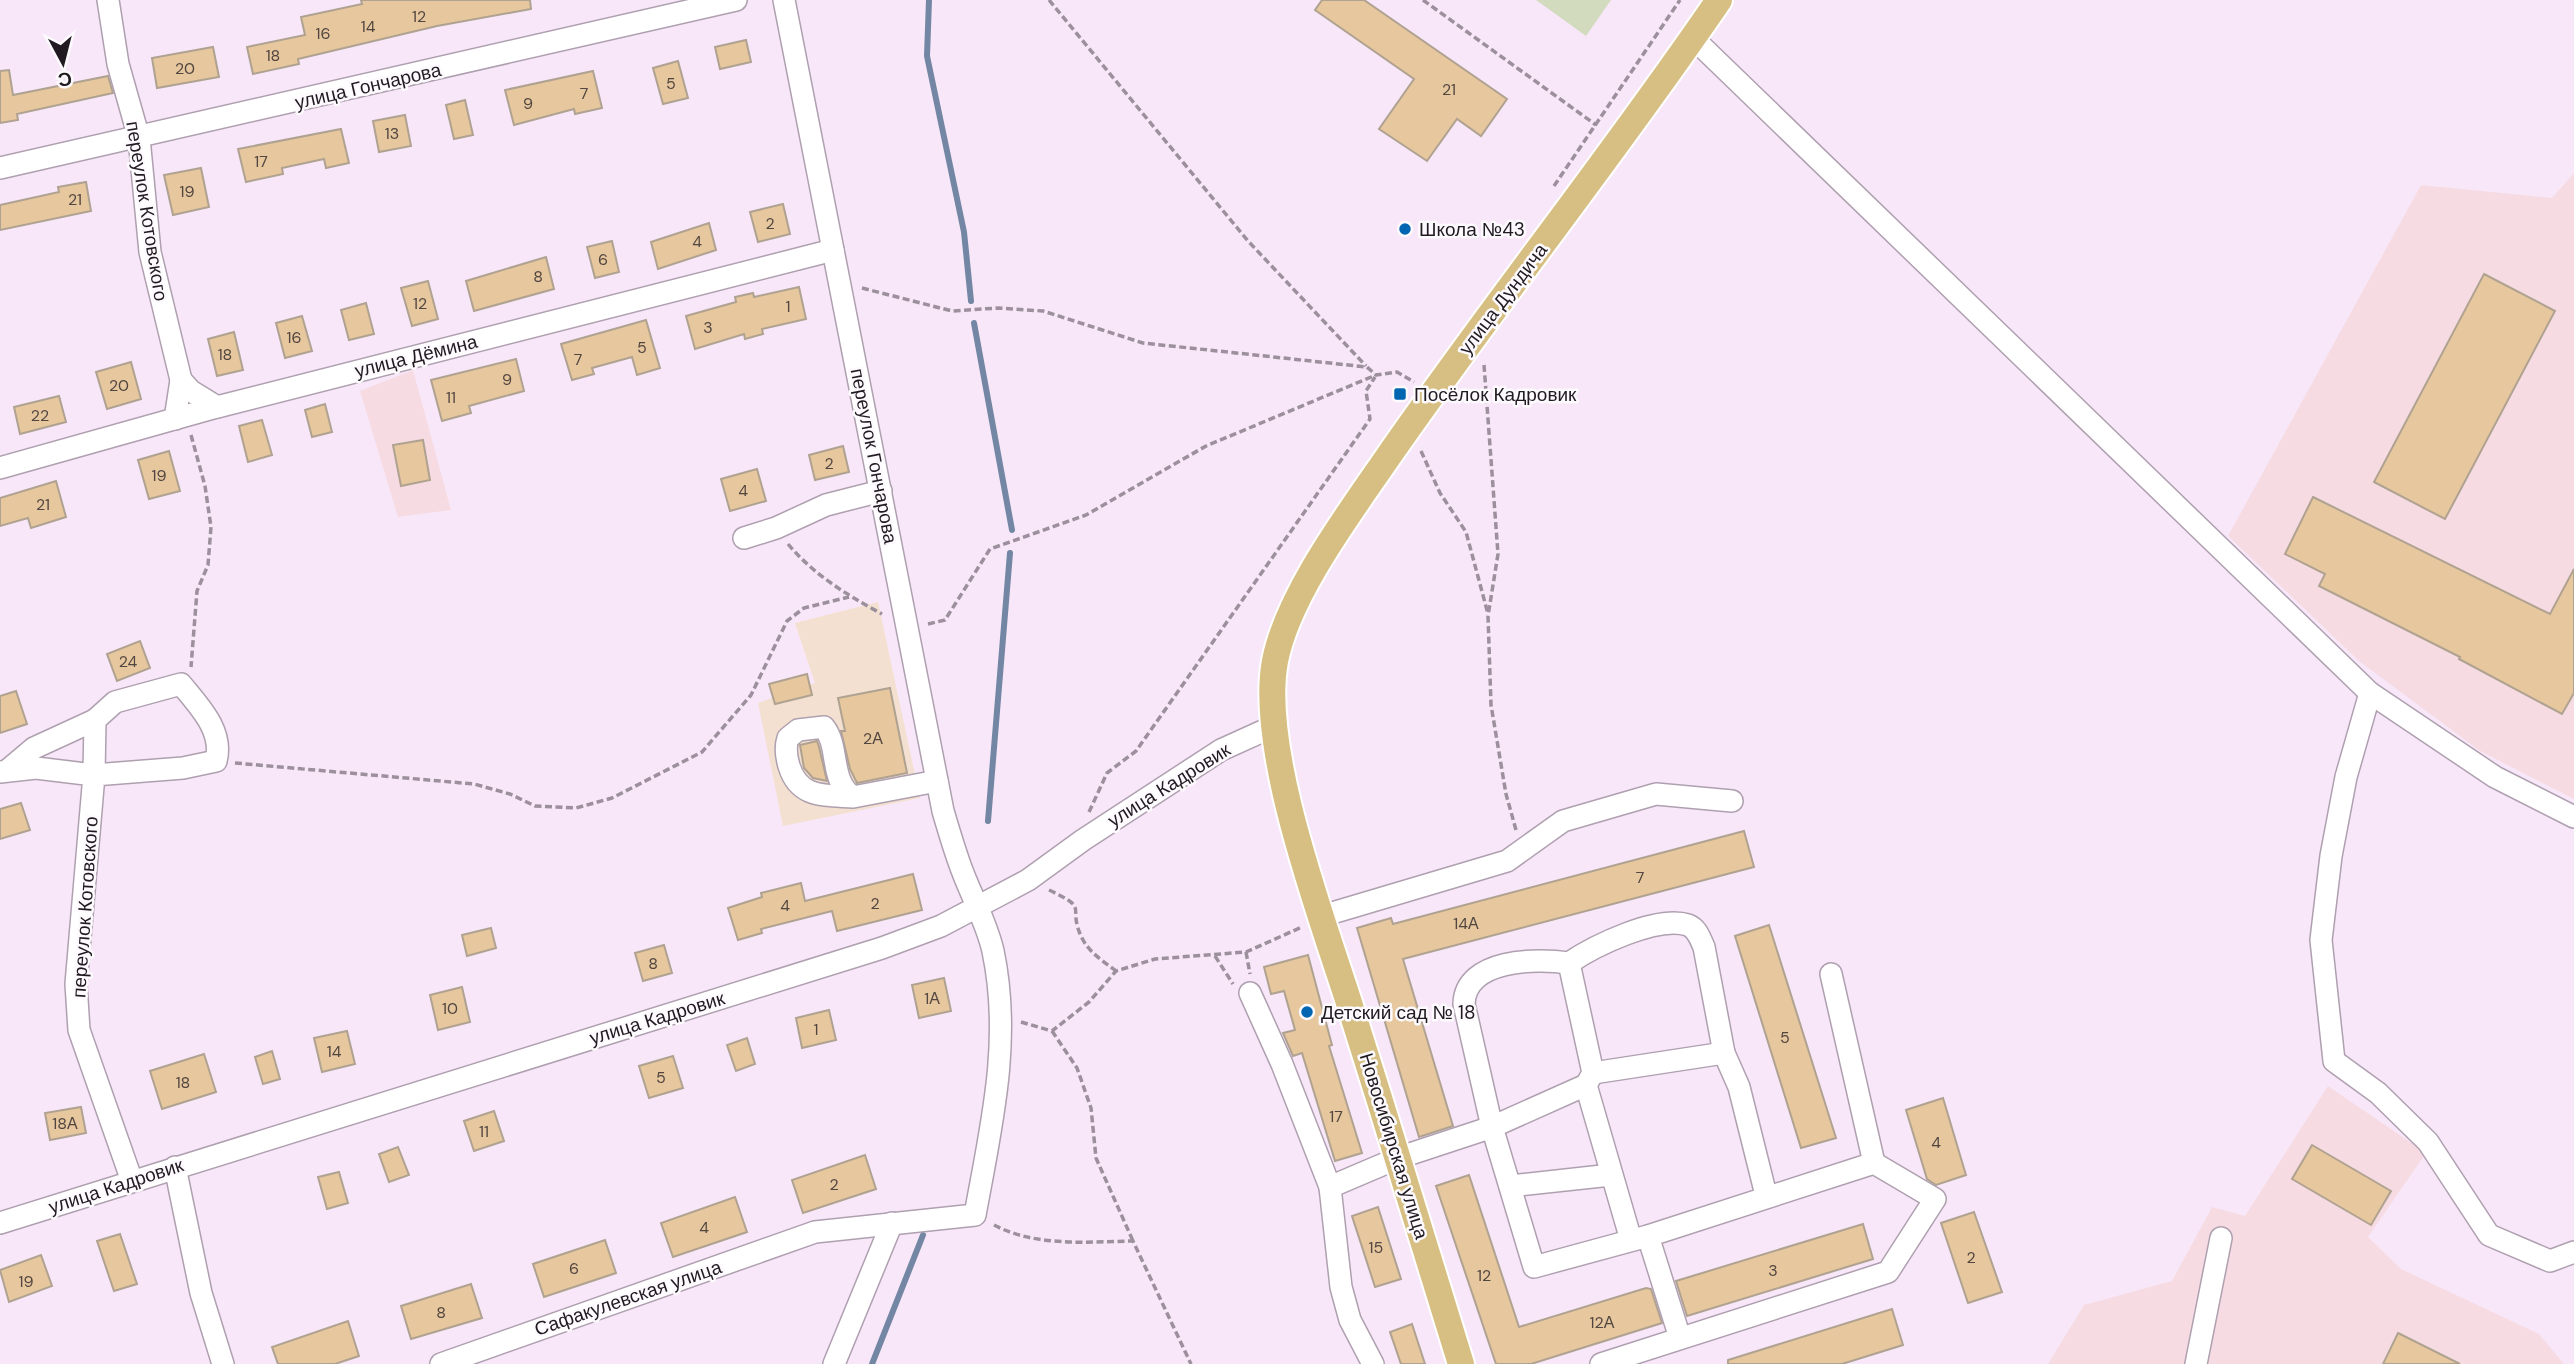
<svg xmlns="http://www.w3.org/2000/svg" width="2574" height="1364" font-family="'DM Sans',sans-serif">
  <rect width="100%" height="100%" fill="#f8e7f9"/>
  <!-- commercial -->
  <path fill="#f3e0d0" d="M878,602L920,798L783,826L758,703L815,683L795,623Z"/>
  <!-- industrial -->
  <g fill="#f6dce2">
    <path d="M2574,173V799L2480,751L2359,661L2228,536L2421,185L2552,198Z"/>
    <path d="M413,370L451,510L398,517L360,391Z"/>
    <path d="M2328,1086L2426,1153L2368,1237L2401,1269L2539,1334L2564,1364H2048L2084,1305L2172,1281L2212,1207L2245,1216Z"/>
  </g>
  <!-- green -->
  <path fill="#d2dbbe" d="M1536,0H1611L1586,36Z"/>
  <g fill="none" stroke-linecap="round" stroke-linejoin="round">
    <!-- stream -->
    <g stroke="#7386a3" stroke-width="6">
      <path d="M929,0L927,56L964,232L971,301"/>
      <path d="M974,323L1012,530"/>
      <path d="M988,821L1010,553"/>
      <path d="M872,1364L923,1235"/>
    </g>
  </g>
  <!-- building -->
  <g fill="#e7c79e" stroke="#b0a291" stroke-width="2">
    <path d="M361,0H530L531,9L437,26L298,59L299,64L253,74L247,47L305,35L301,17L362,4Z"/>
    <path d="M1322,0H1364L1507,99L1481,136L1457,119L1427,161L1379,129L1414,79L1315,10Z"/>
    <path d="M746,40L751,62L720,69L715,47Z"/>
    <path d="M213,47L219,77L157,88L152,58Z"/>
    <path d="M678,61L688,98L663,104L653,68Z"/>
    <path d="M9,70L13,95L108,76L113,93L17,114L18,120L0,123V71Z"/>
    <path d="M593,71L602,108L575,114L574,109L514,125L505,90Z"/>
    <path d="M465,100L473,135L454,139L446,105Z"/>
    <path d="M405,115L411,146L379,152L373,121Z"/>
    <path d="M341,129L349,163L326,168L324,159L282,168L283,174L246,182L238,149Z"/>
    <path d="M201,168L209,207L173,215L164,175Z"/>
    <path d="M86,182L91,211L0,230V205L59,192L58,187Z"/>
    <path d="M783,204L790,234L758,242L750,212Z"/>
    <path d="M709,223L716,250L658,269L651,242Z"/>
    <path d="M612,241L619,272L595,278L587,247Z"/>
    <path d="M546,257L554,289L474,311L466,281Z"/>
    <path d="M2484,274L2555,311L2445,519L2374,482Z"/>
    <path d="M428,281L438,319L412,326L401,288Z"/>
    <path d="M799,287L806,319L762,329L763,334L745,339L744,334L695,349L686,316L736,302L735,297L753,293L754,297Z"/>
    <path d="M366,303L374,334L349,340L341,310Z"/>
    <path d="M302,316L312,351L285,358L276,323Z"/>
    <path d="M646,320L660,368L637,375L632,357L592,368L594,374L572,380L561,344Z"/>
    <path d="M234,332L243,370L217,376L208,339Z"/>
    <path d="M516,359L524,391L469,406L471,413L442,421L431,380Z"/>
    <path d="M131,362L141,399L107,409L96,372Z"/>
    <path d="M59,396L66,422L20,434L14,407Z"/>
    <path d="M325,404L332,432L312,437L305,410Z"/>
    <path d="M262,420L272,455L248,462L239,426Z"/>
    <path d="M423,440L430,480L401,486L393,445Z"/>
    <path d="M843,446L849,472L815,480L809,455Z"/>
    <path d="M169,451L180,491L149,499L138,460Z"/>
    <path d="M757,469L766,501L730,511L721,479Z"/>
    <path d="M56,481L66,517L31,528L28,518L0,526V498Z"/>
    <path d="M2313,497L2550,614L2574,569V693L2562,714L2459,659L2460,657L2319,586L2325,574L2285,554Z"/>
    <path d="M140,641L150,668L117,681L107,654Z"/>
    <path d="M807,674L812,695L775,704L769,684Z"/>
    <path d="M890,688L907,773L857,783L850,769L841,731H845L838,698Z"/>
    <path d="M16,691L27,724L0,733V696Z"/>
    <path d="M817,741L819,747L827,781L813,778L804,768L800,745Z"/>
    <path d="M21,803L30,830L0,839V809Z"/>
    <path d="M1744,831L1754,867L1403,959L1453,1126L1419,1137L1357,928L1391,918L1393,924Z"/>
    <path d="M913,874L922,910L837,931L832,911L761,929L762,933L738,940L728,908L762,897L761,893L801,883L805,901Z"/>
    <path d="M1769,925L1836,1138L1801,1148L1735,936Z"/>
    <path d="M491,928L496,948L467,956L462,935Z"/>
    <path d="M664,945L672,973L643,981L635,953Z"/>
    <path d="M1308,955L1332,1045L1329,1046L1362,1153L1335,1161L1302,1053L1293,1056L1283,1033L1295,1030L1284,991L1271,994L1264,967Z"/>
    <path d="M944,978L951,1011L919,1018L912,985Z"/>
    <path d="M462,987L470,1022L438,1030L430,995Z"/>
    <path d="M829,1010L836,1040L802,1048L796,1018Z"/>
    <path d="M347,1031L355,1064L322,1072L314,1038Z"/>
    <path d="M747,1038L755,1064L736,1071L727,1045Z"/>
    <path d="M272,1051L280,1079L263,1084L255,1057Z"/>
    <path d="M204,1054L216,1092L162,1109L150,1071Z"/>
    <path d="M673,1056L683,1088L649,1098L639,1066Z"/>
    <path d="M1943,1098L1966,1175L1936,1185L1927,1179L1906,1110Z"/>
    <path d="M81,1107L86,1133L50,1140L45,1113Z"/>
    <path d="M494,1111L504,1141L474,1151L464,1121Z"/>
    <path d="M2312,1145L2391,1191L2371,1225L2292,1179Z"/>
    <path d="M398,1147L409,1175L389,1182L379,1154Z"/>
    <path d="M865,1155L876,1189L803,1213L792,1180Z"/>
    <path d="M339,1172L348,1203L327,1209L318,1177Z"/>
    <path d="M1469,1175L1519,1327L1646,1288L1651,1289L1662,1323L1531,1364H1496L1436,1186Z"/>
    <path d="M735,1197L747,1232L673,1257L661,1223Z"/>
    <path d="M1378,1207L1401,1279L1375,1287L1352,1216Z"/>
    <path d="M1974,1212L2002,1292L1968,1303L1941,1223Z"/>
    <path d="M1863,1224L1873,1259L1687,1316L1676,1281Z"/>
    <path d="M120,1234L137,1284L114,1291L97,1241Z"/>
    <path d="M605,1240L616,1273L544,1297L533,1264Z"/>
    <path d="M41,1255L52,1286L9,1302L0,1270Z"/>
    <path d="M471,1284L482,1318L411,1339L401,1306Z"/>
    <path d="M1892,1309L1903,1345L1842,1364H1728V1360Z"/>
    <path d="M348,1321L359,1356L335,1364H278L272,1347Z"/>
    <path d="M1412,1324L1425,1364H1401L1390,1332Z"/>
    <path d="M2398,1333L2460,1364H2383Z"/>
  </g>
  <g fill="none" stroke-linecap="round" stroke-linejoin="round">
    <!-- minor casing -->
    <g stroke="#afa0b0" stroke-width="24">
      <g id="minor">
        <path d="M108,0L118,64L139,138L150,252L181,380"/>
        <path d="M1693,38L2370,693L2495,777L2574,817"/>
        <path d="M0,168L736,0"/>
        <path d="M175,419L181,380L191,391L217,407"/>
        <path d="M0,468L217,407L833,250"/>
        <path d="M744,538L776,528L826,505L881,491"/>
        <path d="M2370,693L2346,777L2331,856L2321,940L2334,1061L2378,1093L2428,1142L2489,1235L2550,1261L2574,1252"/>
        <path d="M9,769L34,748L95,720"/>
        <path d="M0,772L36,768L94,775L183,768L216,761C224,731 199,706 181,684L115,702L95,720L94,775L76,984L79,1030L132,1181"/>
        <path d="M853,797C823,795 799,798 789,766C786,756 785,747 788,738L798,730L824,727C840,747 829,780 853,797L937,781"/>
        <path d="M1322,916L1507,861L1563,821L1656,794L1732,801"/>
        <path d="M1250,993L1282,1064L1330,1187L1341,1287L1350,1320L1373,1364"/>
        <path d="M1593,1073L1724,1053"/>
        <path d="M1586,1085L1631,1240"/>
        <path d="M175,1167L201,1293L223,1364"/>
        <path d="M1510,1186L1611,1175"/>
        <path d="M1330,1187L1398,1158L1492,1127L1586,1085L1593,1073L1569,963"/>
        <path d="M1766,1195L1739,1087L1724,1053L1704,947C1700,939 1698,929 1688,925C1657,915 1594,946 1569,963C1536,958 1465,959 1464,1004L1492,1127L1534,1267L1648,1236L1874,1163"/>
        <path d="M0,1223L882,948L941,926L1028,880L1083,840L1221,750L1274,726"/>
        <path d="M1648,1236L1680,1338"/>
        <path d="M441,1364L815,1232L975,1215C991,1127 1012,1041 993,951C986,920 969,892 959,862C953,845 948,828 943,811L784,0"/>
        <path d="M834,1364L892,1223"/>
        <path d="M1601,1364L1888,1272L1935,1199L1874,1163L1831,974"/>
        <path d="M2196,1364L2221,1238"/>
      </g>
    </g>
    <!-- major casing -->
    <g stroke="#fff" stroke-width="30">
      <path id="major" d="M1461,1364C1425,1246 1389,1129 1352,1012C1324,923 1258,751 1275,661C1288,594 1351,511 1390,454C1497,300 1614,154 1719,0"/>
    </g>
    <!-- path -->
    <g stroke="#9c909d" stroke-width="3.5" stroke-dasharray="7 3.5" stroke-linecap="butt">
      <path d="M1049,0L1248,241L1366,366"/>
      <path d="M1423,0L1596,125"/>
      <path d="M1554,186L1680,0"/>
      <path d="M862,288L952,311L998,308L1043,311L1143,343L1367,367L1376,375L1397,372L1414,382"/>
      <path d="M1484,365L1498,554L1488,616L1491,705L1506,794L1516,830"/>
      <path d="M191,435L205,486L211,527L208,565L197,591L191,667"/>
      <path d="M1421,451L1440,493L1466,532L1488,614"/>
      <path d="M788,544C814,575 847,595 882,614"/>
      <path d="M928,624L945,620L990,549L1086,515L1206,446L1376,375"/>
      <path d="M235,763L474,784L510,794L535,806L576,808L612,798L702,752L751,695L787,621L804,608L849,597"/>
      <path d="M1089,812L1107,773L1136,751L1370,419L1366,391L1375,377"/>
      <path d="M1049,890C1091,910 1067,905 1081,936C1088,952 1103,961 1116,971"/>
      <path d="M1246,952L1250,974"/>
      <path d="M1215,956L1233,984"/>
      <path d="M1021,1022L1052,1031L1089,1002L1116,971L1155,959L1246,952L1302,927"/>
      <path d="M1052,1031L1077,1068L1091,1108L1096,1158L1133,1241"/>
      <path d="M994,1225C1036,1247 1086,1242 1133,1241L1191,1364"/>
    </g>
    <!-- minor -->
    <use href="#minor" stroke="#fff" stroke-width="21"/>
    <!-- major -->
    <use href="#major" stroke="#d7bf83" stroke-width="26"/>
  </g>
  <!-- markers -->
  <g fill="#0066b2" stroke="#fdfafd" stroke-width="2.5">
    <circle cx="1405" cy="229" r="7"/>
    <rect x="1393" y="387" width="14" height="14" rx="3.5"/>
    <circle cx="1307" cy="1012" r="7"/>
  </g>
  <g text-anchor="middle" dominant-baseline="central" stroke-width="5" stroke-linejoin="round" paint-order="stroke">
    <!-- number labels -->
    <g font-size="16" fill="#524640">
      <text x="419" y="16">12</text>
      <text x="368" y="26">14</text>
      <text x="323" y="33">16</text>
      <text x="273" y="55">18</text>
      <text x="185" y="68">20</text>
      <text x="671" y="83">5</text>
      <text x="1449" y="89">21</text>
      <text x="584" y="93">7</text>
      <text x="528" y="103">9</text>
      <text x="392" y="133">13</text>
      <text x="261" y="161">17</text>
      <text x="187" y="191">19</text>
      <text x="75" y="199">21</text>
      <text x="770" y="223">2</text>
      <text x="697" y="241">4</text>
      <text x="603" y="259">6</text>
      <text x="538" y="276">8</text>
      <text x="420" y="303">12</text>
      <text x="788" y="306">1</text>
      <text x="708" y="327">3</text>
      <text x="294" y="337">16</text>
      <text x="642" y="347">5</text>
      <text x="225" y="354">18</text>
      <text x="578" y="359">7</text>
      <text x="507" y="379">9</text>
      <text x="119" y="385">20</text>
      <text x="451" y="397">11</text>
      <text x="40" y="415">22</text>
      <text x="829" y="463">2</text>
      <text x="159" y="475">19</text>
      <text x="743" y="490">4</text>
      <text x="43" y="504">21</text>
      <text x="128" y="661">24</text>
      <text x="873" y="738">2А</text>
      <text x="1640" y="877">7</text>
      <text x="875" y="903">2</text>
      <text x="785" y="905">4</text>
      <text x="1466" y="923">14А</text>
      <text x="653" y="963">8</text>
      <text x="932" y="998">1А</text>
      <text x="450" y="1008">10</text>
      <text x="816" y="1029">1</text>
      <text x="1785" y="1037">5</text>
      <text x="334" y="1051">14</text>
      <text x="661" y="1077">5</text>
      <text x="183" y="1082">18</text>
      <text x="1336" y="1116">17</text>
      <text x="65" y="1123">18А</text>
      <text x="484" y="1131">11</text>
      <text x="1936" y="1142">4</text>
      <text x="834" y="1184">2</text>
      <text x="704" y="1227">4</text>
      <text x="1376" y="1247">15</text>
      <text x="1971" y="1257">2</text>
      <text x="574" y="1268">6</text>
      <text x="1773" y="1270">3</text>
      <text x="1484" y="1275">12</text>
      <text x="26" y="1281">19</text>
      <text x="441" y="1312">8</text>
      <text x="1602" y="1322">12А</text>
    </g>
    <!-- street labels -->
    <g font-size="19" fill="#211b21" stroke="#fdfafd">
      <text transform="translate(368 86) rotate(-13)">улица Гончарова</text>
      <text transform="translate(147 211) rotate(81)">переулок Котовского</text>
      <text transform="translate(1503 299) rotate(-53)">улица Дундича</text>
      <text transform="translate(416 356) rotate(-14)">улица Дёмина</text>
      <text transform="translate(874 456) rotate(79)">переулок Гончарова</text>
      <text transform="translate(1169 785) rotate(-32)">улица Кадровик</text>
      <text transform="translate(85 907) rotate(-86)">переулок Котовского</text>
      <text transform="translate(657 1018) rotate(-17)">улица Кадровик</text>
      <text transform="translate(1394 1146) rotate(73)">Новосибирская улица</text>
      <text transform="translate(116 1186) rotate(-18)">улица Кадровик</text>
      <text transform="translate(628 1298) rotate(-19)">Сафакулевская улица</text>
    </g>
    <!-- poi labels -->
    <g font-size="19" fill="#211b21" stroke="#fdfafd" text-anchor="start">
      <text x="1419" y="229">Школа №43</text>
      <text x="1414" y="394">Посёлок Кадровик</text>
      <text x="1321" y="1012">Детский сад № 18</text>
    </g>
  </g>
  <!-- north arrow -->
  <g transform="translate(63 63) rotate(173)" stroke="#fdfafd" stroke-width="5" paint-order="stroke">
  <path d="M0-5L12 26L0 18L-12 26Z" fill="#211b21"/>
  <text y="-10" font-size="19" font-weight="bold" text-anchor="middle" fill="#211b21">С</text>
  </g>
</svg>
